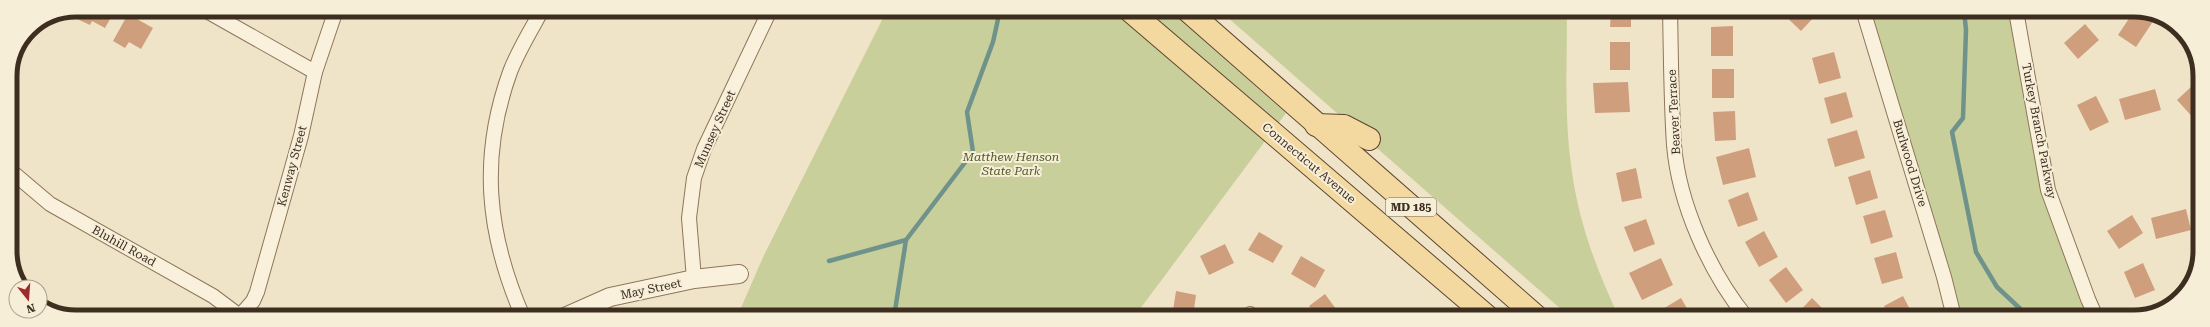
<svg xmlns="http://www.w3.org/2000/svg" width="2210" height="327" font-family="'Roboto Serif',serif">
  <rect width="100%" height="100%" fill="#f0e4c8"/>
  <!-- green -->
  <g fill="#c9cf9b">
    <path d="M887,10H1196L1185,24L1286,113L1134,317H737L764,255Z"/>
    <path d="M1219,10H1567C1567,64 1564,119 1572,172C1579,223 1597,271 1619,317H1570Z"/>
    <path d="M1863,10L2016,11L2048,190L2096,317H1954Z"/>
  </g>
  <g fill="none" stroke-linecap="round" stroke-linejoin="round">
    <!-- stream -->
    <g stroke="#6f938a" stroke-width="4.5">
      <path d="M1964,10L1966,30L1963,118L1952,132L1976,252L1997,287L2029,317"/>
      <path d="M829,261L906,240"/>
      <path d="M894,317L906,240L973,152L967,112L993,42L1000,10"/>
    </g>
  </g>
  <!-- building -->
  <g fill="#cf9f7d">
    <path d="M82,10H115L105,28L92,21L90,25L77,19Z"/>
    <path d="M1611,10H1631V27H1610Z"/>
    <path d="M1779,10H1809L1815,16L1801,31Z"/>
    <path d="M2134,11H2143L2156,17L2136,47L2118,35Z"/>
    <path d="M128,14L153,28L141,49L129,42L125,48L113,41Z"/>
    <path d="M2085,24L2099,40L2078,59L2064,43Z"/>
    <path d="M1733,26V56H1711V27Z"/>
    <rect x="1610" y="42" width="20" height="28"/>
    <path d="M1834,52L1841,78L1819,84L1812,58Z"/>
    <rect x="1712" y="69" width="22" height="29"/>
    <path d="M1628,82L1630,112L1595,113L1593,83Z"/>
    <path d="M2193,85L2199,92V118L2196,121L2177,100Z"/>
    <path d="M2155,89L2161,110L2125,120L2119,99Z"/>
    <path d="M1846,92L1853,117L1831,124L1824,98Z"/>
    <path d="M2096,96L2109,122L2090,131L2077,105Z"/>
    <path d="M1735,111L1736,140L1715,141L1713,112Z"/>
    <path d="M1857,130L1865,158L1835,167L1827,139Z"/>
    <path d="M1749,148L1756,177L1723,185L1716,157Z"/>
    <path d="M1636,168L1642,198L1622,202L1616,173Z"/>
    <path d="M1870,170L1878,198L1856,205L1848,177Z"/>
    <path d="M1748,192L1758,220L1738,227L1728,200Z"/>
    <path d="M2186,209L2191,230L2156,239L2151,218Z"/>
    <path d="M1885,210L1893,237L1871,244L1863,216Z"/>
    <path d="M2132,215L2143,233L2119,249L2107,231Z"/>
    <path d="M1646,219L1655,244L1634,252L1624,227Z"/>
    <path d="M1764,231L1778,257L1759,267L1745,242Z"/>
    <path d="M1259,232L1283,246L1273,263L1248,250Z"/>
    <path d="M1225,244L1234,263L1209,275L1200,256Z"/>
    <path d="M1896,252L1903,278L1882,284L1874,258Z"/>
    <path d="M1301,256L1325,270L1315,288L1291,274Z"/>
    <path d="M1661,258L1673,285L1642,300L1629,273Z"/>
    <path d="M2143,263L2155,290L2135,298L2124,272Z"/>
    <path d="M1786,267L1803,290L1786,303L1769,280Z"/>
    <path d="M1176,291L1196,295L1193,317H1172Z"/>
    <path d="M1325,294L1342,317H1317L1309,306Z"/>
    <path d="M1903,296L1914,317H1889L1884,306Z"/>
    <path d="M1681,298L1692,317H1666L1661,310Z"/>
    <path d="M1812,298L1831,317H1798L1796,315Z"/>
  </g>
  <g fill="none" stroke-linecap="round" stroke-linejoin="round">
    <!-- minor casing -->
    <g stroke="#8d765c" stroke-width="16">
      <g id="minor">
        <path d="M205,10L315,72"/>
        <path d="M1670,10C1671,55 1671,100 1674,145C1679,204 1709,271 1746,317"/>
        <path d="M1863,10L1944,277L1954,317"/>
        <path d="M2016,11L2048,190L2088,299L2096,317"/>
        <path d="M11,171L50,204L213,296L241,317"/>
        <path d="M694,279L689,218L694,178L704,149L770,10"/>
        <path d="M1250,314L1251,317"/>
        <path d="M239,317L253,301L257,292L301,136L315,72L336,10"/>
        <path d="M523,317C487,234 479,158 510,72C518,51 531,30 542,10"/>
      </g>
    </g>
    <!-- tertiary casing -->
    <g stroke="#8d765c" stroke-width="20">
      <path id="tertiary" d="M565,317L610,297L694,279L739,274"/>
    </g>
    <!-- primary casing -->
    <g stroke="#5b4430" stroke-width="24">
      <g id="primary">
        <path d="M1129,10L1488,317"/>
        <path d="M1187,10L1537,317"/>
        <path d="M1316,125L1344,126L1369,139"/>
      </g>
    </g>
    <!-- minor -->
    <use href="#minor" stroke="#faf1dc" stroke-width="14"/>
    <!-- tertiary -->
    <use href="#tertiary" stroke="#faf1dc" stroke-width="18"/>
    <!-- primary -->
    <use href="#primary" stroke="#f3d9a0" stroke-width="22"/>
  </g>
  <g text-anchor="middle" dominant-baseline="central" stroke-width="4" stroke-linejoin="round" paint-order="stroke">
    <!-- shield labels -->
    <rect fill="#f7eed8" stroke="#756857" stroke-width="1" x="1386" y="198" width="50" height="18" rx="3"/>
    <g font-size="11" font-weight="bold" fill="#3d2e20">
      <text x="1411" y="207">MD 185</text>
    </g>
    <!-- street labels -->
    <g font-size="12" fill="#3d2e20" stroke="#f7eed8">
      <text transform="translate(1674 112) rotate(-93)">Beaver Terrace</text>
      <text transform="translate(715 129) rotate(-66)">Munsey Street</text>
      <text transform="translate(2039 131) rotate(79)">Turkey Branch Parkway</text>
      <text transform="translate(1309 163) rotate(40)">Connecticut Avenue</text>
      <text transform="translate(1910 163) rotate(73)">Burlwood Drive</text>
      <text transform="translate(292 166) rotate(-75)">Kenway Street</text>
      <text transform="translate(124 246) rotate(29)">Bluhill Road</text>
      <text transform="translate(651 289) rotate(-12)">May Street</text>
    </g>
    <!-- park labels -->
    <g font-size="12" font-style="italic" fill="#4d5a26" stroke="#f7eed8">
      <text x="1011" y="157">Matthew Henson<tspan x="1011" dy="14">State Park</tspan></text>
    </g>
  </g>
  <!-- crop -->
  <path d="M0 0H2210V327H0ZM76 17H2134A59 59 0 0 1 2193 76V251A59 59 0 0 1 2134 310H76A59 59 0 0 1 17 251V76A59 59 0 0 1 76 17Z" fill="#f7eed8" fill-rule="evenodd"/>
  <path fill="none" stroke="#3d2e20" stroke-width="5" d="M76 17H2134A59 59 0 0 1 2193 76V251A59 59 0 0 1 2134 310H76A59 59 0 0 1 17 251V76A59 59 0 0 1 76 17Z"/>
  <!-- north arrow -->
  <g transform="translate(28 299) rotate(163)"><circle r="19" fill="#f7eed8" stroke="#ada18e"/>
  <path d="M0-3L7 15L0 10L-7 15Z" fill="#9e2a2b"/>
  <text y="-6" font-size="11" font-weight="bold" text-anchor="middle" fill="#3d2e20">N</text>
  </g>
</svg>
